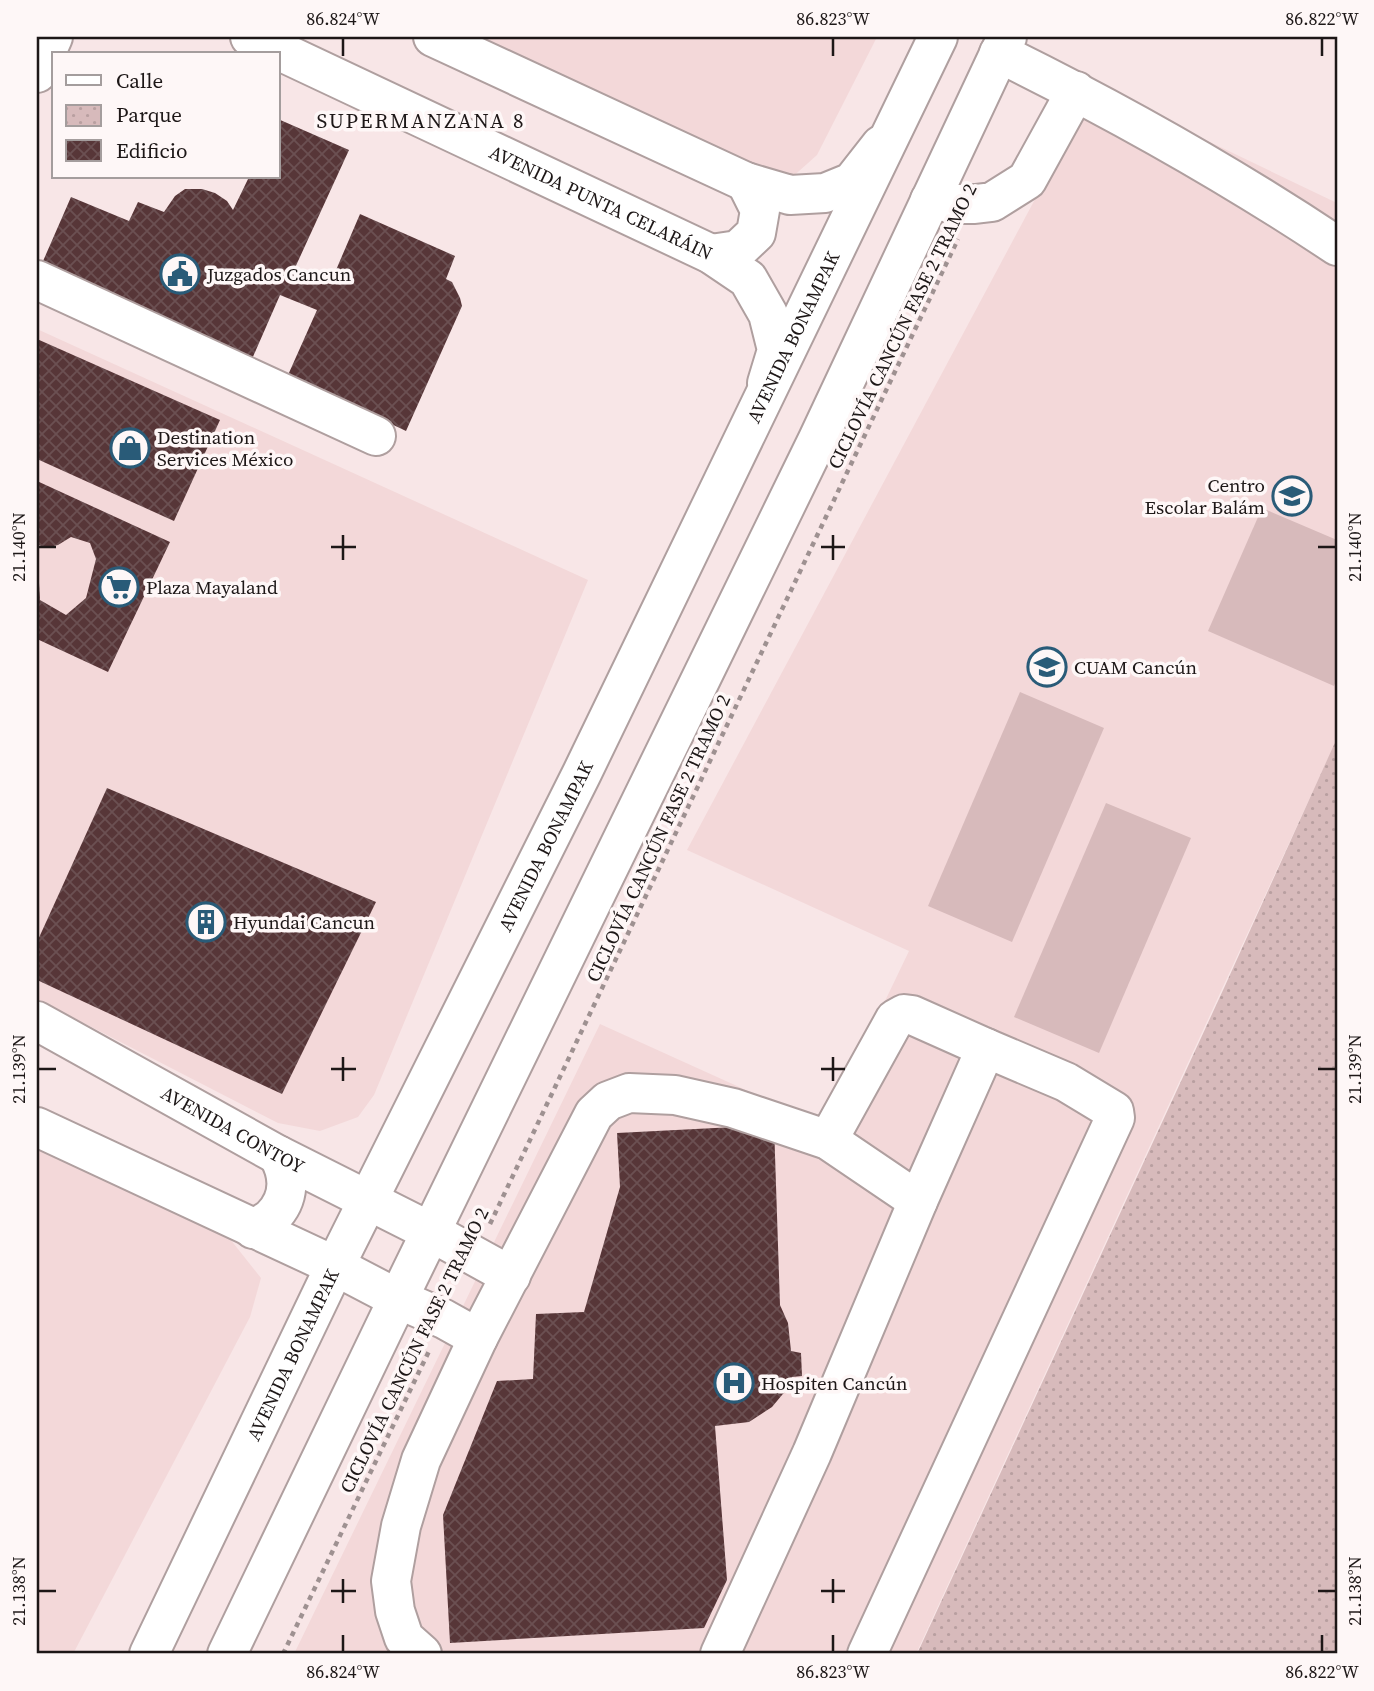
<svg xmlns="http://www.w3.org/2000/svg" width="1374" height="1691" font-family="'Source Serif 4',serif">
  <defs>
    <pattern id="park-dots" width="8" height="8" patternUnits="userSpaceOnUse" patternTransform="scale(1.75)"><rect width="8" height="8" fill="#d7babb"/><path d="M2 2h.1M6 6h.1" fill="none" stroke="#b89fa0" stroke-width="1.8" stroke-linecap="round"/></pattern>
    <pattern id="building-cross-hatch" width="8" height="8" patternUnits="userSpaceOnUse" patternTransform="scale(1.75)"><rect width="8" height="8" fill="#573638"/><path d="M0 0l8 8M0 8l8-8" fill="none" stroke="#6b5052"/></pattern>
  </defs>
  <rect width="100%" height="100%" fill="#f8e6e7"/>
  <!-- built -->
  <g fill="#f3d8d9">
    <path d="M462,37H877L817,155L789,180Z"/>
    <path d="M1095,87L1337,203V739L916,1654H294L600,1024L825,1126L909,951L687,850Z"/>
    <path d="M37,329L588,580L374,1095L358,1117L320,1131L278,1123L37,999Z"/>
    <path d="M37,1147L230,1239L261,1278L250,1317L73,1654H37Z"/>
  </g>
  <!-- park -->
  <path fill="url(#park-dots)" d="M1337,738V1654H917L1224,988Z"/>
  <!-- pitch -->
  <g fill="#d7babb">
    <path d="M1262,508L1337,540V678L1334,686L1208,631Z"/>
    <path d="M1020,692L1104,728L1012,942L928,906Z"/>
    <path d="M1106,803L1191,838L1099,1053L1014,1017Z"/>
  </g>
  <!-- building -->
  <g fill="url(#building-cross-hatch)">
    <path d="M278,119L349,150L294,270L330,284L360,214L455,256L446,279L452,282L460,298L462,306L406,431L288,375L317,310L280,295L252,359L40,268L71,197L129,221L138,202L164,212L175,196L185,189H202L215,193L227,201L233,210L249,177H278Z"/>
    <path d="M37,339L220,420L174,521L37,459Z"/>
    <path d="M37,481L170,542L108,672L37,639V583H39L40,600L66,615L86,598L96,559L90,543L71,537L58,545L45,548L37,544Z"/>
    <path d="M107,788L376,902L282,1094L37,980V942Z"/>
    <path d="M774,1125L780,1305L788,1323L791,1351L801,1353L802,1376L792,1377L787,1389L772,1407L749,1422L715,1426L727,1580L704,1628L450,1643L443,1515L497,1381L533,1379L536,1314L584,1312L620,1187L617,1133Z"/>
  </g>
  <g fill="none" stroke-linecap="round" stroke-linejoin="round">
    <!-- minor casing -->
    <g stroke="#af9f9f" stroke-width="42">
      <g id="minor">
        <path id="s1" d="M250,37L711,254L748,279L768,314L777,350L767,383"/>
        <path d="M433,37L746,182L790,195L825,193L852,182L881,145"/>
        <path d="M999,53C1115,110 1229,174 1337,246"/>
        <path d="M37,73L53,37"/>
        <path d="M930,200L958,204H975L992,202L1027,180L1076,91"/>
        <path d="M711,254L738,250L756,233L760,210L746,182"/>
        <path d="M37,280L376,436"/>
        <path id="s2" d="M37,1021L278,1155L431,1232L511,1276"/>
        <path d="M37,1127L335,1266L398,1299L444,1319L478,1338"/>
        <path d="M828,1140L895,1019L904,1014L912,1015L986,1048L1066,1082L1114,1111L1115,1118L867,1654"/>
        <path d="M253,1229C259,1225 267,1222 272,1217C290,1199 290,1176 278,1155"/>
        <path d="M422,1654L404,1638L395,1611L391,1581L401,1526L421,1460L478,1338L594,1114L608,1101L629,1093L675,1095L733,1108L828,1140L918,1201"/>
        <path d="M720,1654L812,1453L918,1201L986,1048"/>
      </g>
    </g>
    <!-- major casing -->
    <g stroke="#af9f9f" stroke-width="42">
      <g id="major">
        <path id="s3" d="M149,1654L335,1266L582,773L938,37"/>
        <path d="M227,1654L398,1299L818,439L1007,37"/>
      </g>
    </g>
    <!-- path -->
    <g stroke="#9e9191" stroke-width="4.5" stroke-dasharray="5 5" stroke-linecap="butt">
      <path d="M490,1224L958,239"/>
      <path d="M283,1654L430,1349"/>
    </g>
    <!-- minor -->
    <use href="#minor" stroke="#fff" stroke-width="38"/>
    <!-- major -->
    <use href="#major" stroke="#fff" stroke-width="38"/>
  </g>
  <!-- ticks -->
  <path fill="none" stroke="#1d1717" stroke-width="2.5" d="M343,38V56M833,38V56M1322,38V56M343,535V560M833,535V560M38,547H56M331,547H356M821,547H845M1318,547H1336M343,1057V1081M833,1057V1081M38,1069H56M331,1069H356M821,1069H845M1318,1069H1336M343,1579V1603M833,1579V1603M38,1591H56M331,1591H356M821,1591H845M1318,1591H1336M343,1635V1652M833,1635V1652M1322,1635V1652"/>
  <!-- icons -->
  <defs>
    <g id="civic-ring" transform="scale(2.0125)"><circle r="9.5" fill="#fef7f7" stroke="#295b78" stroke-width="1.5"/><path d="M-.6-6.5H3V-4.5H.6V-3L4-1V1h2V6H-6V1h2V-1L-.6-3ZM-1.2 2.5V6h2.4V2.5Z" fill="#295b78"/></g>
    <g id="shop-ring" transform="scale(2.0125)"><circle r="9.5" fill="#fef7f7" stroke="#295b78" stroke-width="1.5"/><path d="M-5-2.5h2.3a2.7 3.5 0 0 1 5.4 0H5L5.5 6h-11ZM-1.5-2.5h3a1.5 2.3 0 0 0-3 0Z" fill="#295b78"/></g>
    <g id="school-ring" transform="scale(2.0125)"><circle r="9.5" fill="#fef7f7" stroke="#295b78" stroke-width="1.5"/><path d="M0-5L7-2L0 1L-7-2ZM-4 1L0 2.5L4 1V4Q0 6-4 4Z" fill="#295b78"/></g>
    <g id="supermarket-ring" transform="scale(2.0125)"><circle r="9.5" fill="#fef7f7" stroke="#295b78" stroke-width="1.5"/><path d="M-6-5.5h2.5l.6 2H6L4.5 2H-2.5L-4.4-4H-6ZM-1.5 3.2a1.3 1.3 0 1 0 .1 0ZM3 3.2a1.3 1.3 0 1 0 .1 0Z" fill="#295b78"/></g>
    <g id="building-ring" transform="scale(2.0125)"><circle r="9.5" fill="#fef7f7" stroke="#295b78" stroke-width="1.5"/><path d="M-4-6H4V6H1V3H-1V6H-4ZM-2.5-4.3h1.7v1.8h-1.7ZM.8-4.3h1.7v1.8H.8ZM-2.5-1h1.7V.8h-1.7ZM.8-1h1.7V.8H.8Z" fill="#295b78"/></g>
    <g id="hospital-ring" transform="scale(2.0125)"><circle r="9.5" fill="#fef7f7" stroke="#295b78" stroke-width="1.5"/><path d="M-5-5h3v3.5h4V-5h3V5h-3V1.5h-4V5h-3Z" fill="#295b78"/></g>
  </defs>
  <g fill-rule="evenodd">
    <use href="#civic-ring" x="180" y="274"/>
    <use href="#shop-ring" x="130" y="448"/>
    <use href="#school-ring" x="1292" y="496"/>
    <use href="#supermarket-ring" x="119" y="587"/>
    <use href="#school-ring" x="1047" y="667"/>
    <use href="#building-ring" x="206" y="922"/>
    <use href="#hospital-ring" x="734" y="1383"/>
  </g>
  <g text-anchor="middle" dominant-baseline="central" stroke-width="7" stroke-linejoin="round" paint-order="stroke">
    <!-- street labels -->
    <g font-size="19" fill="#1d1717" stroke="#fef7f7">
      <text stroke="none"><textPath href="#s1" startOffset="388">AVENIDA PUNTA CELARÁIN</textPath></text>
      <text transform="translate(902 326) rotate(-64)">CICLOVÍA CANCÚN FASE 2 TRAMO 2</text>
      <text stroke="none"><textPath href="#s3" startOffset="1466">AVENIDA BONAMPAK</textPath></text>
      <text transform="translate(658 838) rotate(-65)">CICLOVÍA CANCÚN FASE 2 TRAMO 2</text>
      <text stroke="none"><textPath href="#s3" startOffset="900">AVENIDA BONAMPAK</textPath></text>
      <text stroke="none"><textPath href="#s2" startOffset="224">AVENIDA CONTOY</textPath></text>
      <text transform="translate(414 1350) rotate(-64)">CICLOVÍA CANCÚN FASE 2 TRAMO 2</text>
      <text stroke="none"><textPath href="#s3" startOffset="332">AVENIDA BONAMPAK</textPath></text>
    </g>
    <!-- poi labels -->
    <g font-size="19" fill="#1d1717" stroke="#fef7f7" text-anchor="start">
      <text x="207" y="274">Juzgados Cancun</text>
      <text x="157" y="437">Destination<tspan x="157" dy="22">Services México</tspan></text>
      <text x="1265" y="485" text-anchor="end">Centro<tspan x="1265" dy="22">Escolar Balám</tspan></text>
      <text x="146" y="587">Plaza Mayaland</text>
      <text x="1074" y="667">CUAM Cancún</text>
      <text x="233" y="922">Hyundai Cancun</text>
      <text x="761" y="1383">Hospiten Cancún</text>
    </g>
    <!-- neighbourhood labels -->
    <g font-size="21" letter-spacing="2" fill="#1d1717" stroke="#fef7f7">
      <text x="421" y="120">SUPERMANZANA 8</text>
    </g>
  </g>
  <!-- border -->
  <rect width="1374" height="1691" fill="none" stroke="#fef7f7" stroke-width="77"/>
  <!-- legend -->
  <rect x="52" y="52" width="228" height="126" fill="#fef7f7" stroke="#a49d9d" stroke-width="2"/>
  <rect x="66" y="75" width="35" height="10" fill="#ffffff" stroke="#a49d9d" stroke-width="2"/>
  <text x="116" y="88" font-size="21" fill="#1d1717">Calle</text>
  <rect x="66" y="105" width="35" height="21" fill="url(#park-dots)" stroke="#a49d9d" stroke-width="2"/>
  <text x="116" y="122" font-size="21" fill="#1d1717">Parque</text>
  <rect x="66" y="140" width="35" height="21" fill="url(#building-cross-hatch)" stroke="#a49d9d" stroke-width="2"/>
  <text x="116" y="158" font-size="21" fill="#1d1717">Edificio</text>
  <rect x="38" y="38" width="1298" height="1614" fill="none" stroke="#1d1717" stroke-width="2.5"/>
  <g font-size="18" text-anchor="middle" fill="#1d1717">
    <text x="343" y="25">86.824°W</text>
    <text x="833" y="25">86.823°W</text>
    <text x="1322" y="25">86.822°W</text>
    <text transform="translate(19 547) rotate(-90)" y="6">21.140°N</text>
    <text transform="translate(1355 547) rotate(-90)" y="6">21.140°N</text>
    <text transform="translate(19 1069) rotate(-90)" y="6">21.139°N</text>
    <text transform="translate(1355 1069) rotate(-90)" y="6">21.139°N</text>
    <text transform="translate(19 1591) rotate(-90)" y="6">21.138°N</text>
    <text transform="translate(1355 1591) rotate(-90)" y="6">21.138°N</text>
    <text x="343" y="1678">86.824°W</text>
    <text x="833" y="1678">86.823°W</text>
    <text x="1322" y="1678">86.822°W</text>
  </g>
</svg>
